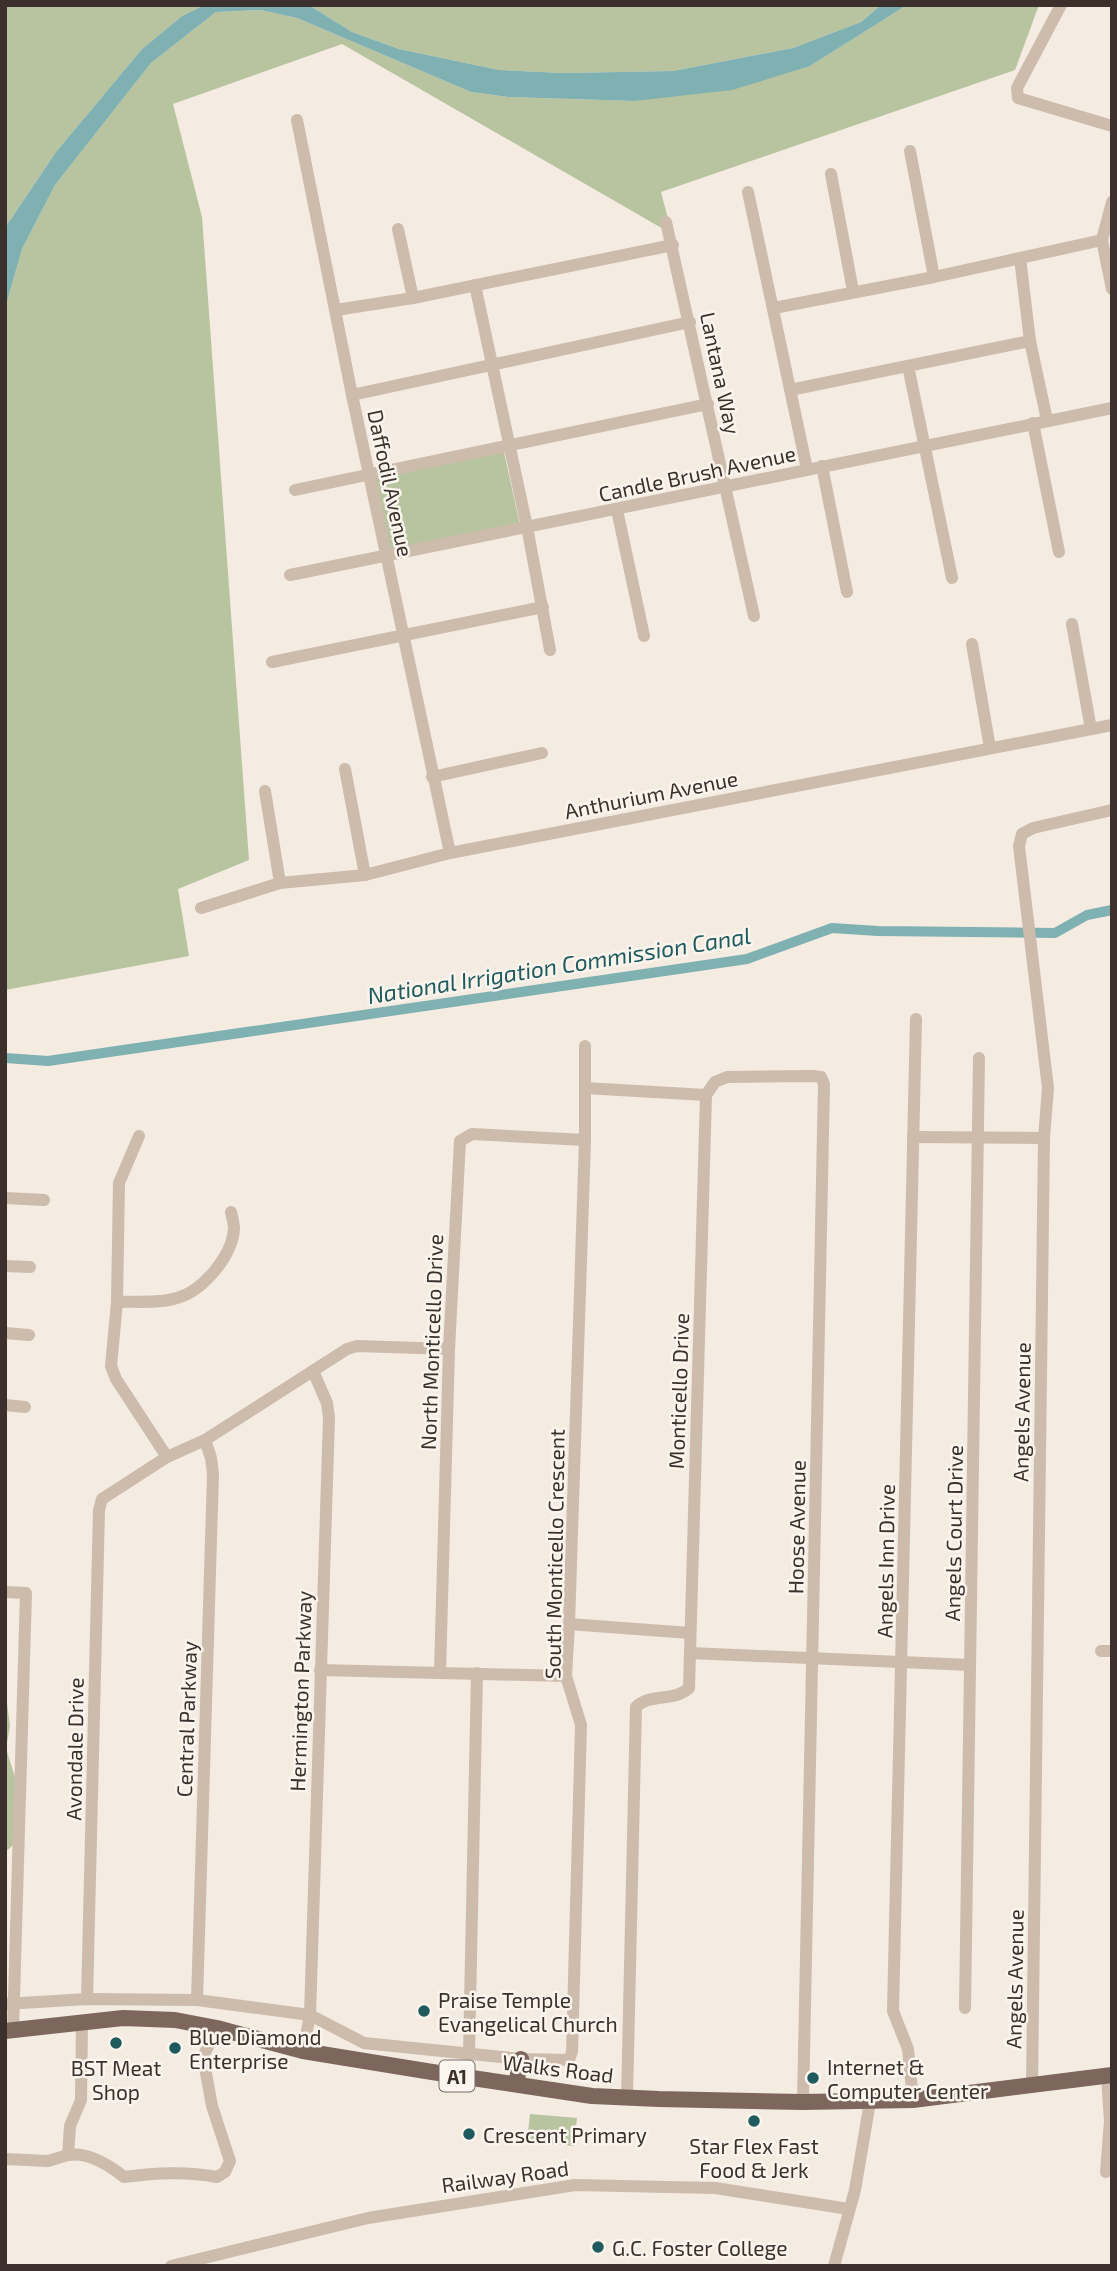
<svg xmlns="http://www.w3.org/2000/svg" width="1117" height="2271" font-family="'Exo 2',sans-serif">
  <rect width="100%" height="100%" fill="#f4ebe1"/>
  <!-- green -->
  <g fill="#b8c4a0">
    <path d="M5,5H204L182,16L142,49L56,152L5,228Z"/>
    <path d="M309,5H881L861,22L793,48L673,71L563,73L499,70L399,49L352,32Z"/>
    <path d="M907,5H1039L1015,70L661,192L672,234L342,44L173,104L202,217L249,860L178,889L189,956L5,990V309L22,249L55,185L151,63L216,12L260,10L297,18L471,92L508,97L634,101L810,66Z"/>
    <path d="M504,452L520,525L384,554L368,478Z"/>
    <path d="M5,1687L10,1726L6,1748L17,1784L18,1841L5,1852Z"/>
    <path d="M530,2114L577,2118L574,2146L527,2142Z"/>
  </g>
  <!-- water -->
  <path fill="#7fb0b2" d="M204,5H309L352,32L399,49L499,70L563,73L673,71L793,48L861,22L881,5H907L810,66L732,90L634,101L508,97L471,92L297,18L260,10L216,12L151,63L55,185L22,249L5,309V228L56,152L142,49L182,16Z"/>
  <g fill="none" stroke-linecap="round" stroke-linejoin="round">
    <!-- canal -->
    <path stroke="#7fb0b2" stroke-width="10" d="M5,1058L48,1061L747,959L832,928L878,931L1055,933L1087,915L1112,910"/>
    <!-- minor -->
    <g stroke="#cdbbac" stroke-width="12">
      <path d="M1061,5L1017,88L1018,98L1112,126"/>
      <path d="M297,120L352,395L450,853"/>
      <path d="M910,151L934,277"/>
      <path d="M831,174L853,291"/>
      <path d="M748,192L807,469"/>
      <path d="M1112,202L1102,240L1112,289"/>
      <path d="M666,222L754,616"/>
      <path d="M398,229L413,298"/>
      <path d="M1020,258L1030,341L1047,420"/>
      <path d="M475,285L527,527L550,650"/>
      <path d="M774,308L934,277L1102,240"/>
      <path d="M336,310L413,298L673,245"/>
      <path d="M908,366L952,578"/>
      <path d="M790,390L1030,341"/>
      <path d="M352,395L690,322"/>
      <path d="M1033,423L1059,552"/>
      <path d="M822,466L847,592"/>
      <path d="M295,490L708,404"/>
      <path d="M617,510L644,636"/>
      <path d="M290,575L1112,408"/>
      <path d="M1072,624L1091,729"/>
      <path d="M972,644L990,748"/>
      <path d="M272,662L543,607"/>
      <path d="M345,769L365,875"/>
      <path d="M432,777L542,753"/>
      <path d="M265,791L280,883"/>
      <path d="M201,908L280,883L365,875L450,853L1112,725"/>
      <path d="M585,1088L706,1095"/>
      <path d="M706,1095L715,1082L727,1077L813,1076L821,1077L824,1084L803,2102"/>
      <path d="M139,1136L119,1183L117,1302L111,1366L116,1379L167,1457"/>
      <path d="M913,1137L1044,1138"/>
      <path d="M5,1198L44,1200"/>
      <path d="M5,1266L30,1267"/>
      <path d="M117,1302C136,1301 158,1304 177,1298C203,1291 232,1256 234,1229C234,1223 232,1217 231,1212"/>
      <path d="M5,1333L29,1335"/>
      <path d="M5,1405L25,1407"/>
      <path d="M5,1592L26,1593L13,2031"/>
      <path d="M569,1624L690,1633"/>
      <path d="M1101,1651H1112"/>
      <path d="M690,1653L970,1665"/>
      <path d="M320,1670L566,1676"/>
      <path d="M440,1672L449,1349L460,1141L472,1134L585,1140"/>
      <path d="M87,1999L99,1510L102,1499L167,1457L205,1440L347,1349L357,1346L449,1349"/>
      <path d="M197,2000L213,1474L211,1458L205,1440"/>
      <path d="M5,2004L87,1999L197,2000L310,2015L364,2043L521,2059L569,2060L572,2052L581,1725L566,1676L569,1624L585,1140V1046"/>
      <path d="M965,2008L979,1058"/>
      <path d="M303,2051L310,2015L329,1418L327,1403L313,1371"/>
      <path d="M469,2053L477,1673"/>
      <path d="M1032,2086L1044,1138L1048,1088L1019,846L1022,834L1033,828L1112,810"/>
      <path d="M627,2097L636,1707C650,1693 674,1702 689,1688L706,1095"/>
      <path d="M913,2100L908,2049L893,2011L916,1019"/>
      <path d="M68,2155C88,2152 109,2165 124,2177C156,2173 185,2171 217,2177L225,2172L230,2161L212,2106L203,2057L217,2028"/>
      <path d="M5,2159L48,2161L68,2155L70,2126L81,2100L82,2023"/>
      <path d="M1106,2172L1110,2121L1107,2076"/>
      <path d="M171,2266L368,2218L575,2185L715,2188L849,2209"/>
      <path d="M834,2266L855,2190L870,2102"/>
    </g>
    <!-- major -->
    <g stroke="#7d675c" stroke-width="16">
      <path d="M5,2031L123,2018L175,2020L217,2028L303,2051L432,2072L592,2096L659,2099L803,2102L913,2100L1112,2075"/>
      <path d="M516,2084L521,2059"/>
    </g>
  </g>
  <!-- markers -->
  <g fill="#1f5a5e" stroke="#fbf5ee" stroke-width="2.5">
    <circle cx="424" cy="2011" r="7"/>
    <circle cx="116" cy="2043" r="7"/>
    <circle cx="175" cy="2048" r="7"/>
    <circle cx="813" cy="2078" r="7"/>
    <circle cx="754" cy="2121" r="7"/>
    <circle cx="469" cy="2134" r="7"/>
    <circle cx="598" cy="2247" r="7"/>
  </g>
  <g text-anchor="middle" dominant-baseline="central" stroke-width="5" stroke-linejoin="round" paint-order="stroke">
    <!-- shield labels -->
    <rect fill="#fbf5ee" stroke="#756b66" stroke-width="2" x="439.5" y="2060.5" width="35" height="31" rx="5"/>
    <g font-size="19" font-weight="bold" fill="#3b302b">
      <text x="457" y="2076">A1</text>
    </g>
    <!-- street labels -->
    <g font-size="21" fill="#3b302b" stroke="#fbf5ee">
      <text transform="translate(721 373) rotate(78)">Lantana Way</text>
      <text transform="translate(697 473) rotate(-12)">Candle Brush Avenue</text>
      <text transform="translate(391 483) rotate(78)">Daffodil Avenue</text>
      <text transform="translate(651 794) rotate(-11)">Anthurium Avenue</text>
      <text transform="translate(431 1342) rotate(-88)">North Monticello Drive</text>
      <text transform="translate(678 1391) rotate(-88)">Monticello Drive</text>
      <text transform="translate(1021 1412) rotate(-89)">Angels Avenue</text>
      <text transform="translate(796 1527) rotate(-89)">Hoose Avenue</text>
      <text transform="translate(953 1533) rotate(-89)">Angels Court Drive</text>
      <text transform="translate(554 1554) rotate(-89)">South Monticello Crescent</text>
      <text transform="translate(885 1561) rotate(-89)">Angels Inn Drive</text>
      <text transform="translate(300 1691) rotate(-88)">Hermington Parkway</text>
      <text transform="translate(186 1719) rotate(-88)">Central Parkway</text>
      <text transform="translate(74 1749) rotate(-89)">Avondale Drive</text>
      <text transform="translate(1014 1979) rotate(-89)">Angels Avenue</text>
      <text transform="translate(558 2068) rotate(7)">Walks Road</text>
      <text transform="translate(505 2176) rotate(-8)">Railway Road</text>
    </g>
    <!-- poi labels -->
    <g font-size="21" fill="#3b302b" stroke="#fbf5ee" text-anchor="start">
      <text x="438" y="1999">Praise Temple<tspan x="438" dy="24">Evangelical Church</tspan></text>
      <text x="189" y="2036">Blue Diamond<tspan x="189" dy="24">Enterprise</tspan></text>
      <text x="827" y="2066">Internet &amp;<tspan x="827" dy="24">Computer Center</tspan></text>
      <text x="116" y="2067" text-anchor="middle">BST Meat<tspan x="116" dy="24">Shop</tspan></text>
      <text x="483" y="2134">Crescent Primary</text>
      <text x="754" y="2145" text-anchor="middle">Star Flex Fast<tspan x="754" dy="24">Food &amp; Jerk</tspan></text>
      <text x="612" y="2247">G.C. Foster College</text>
    </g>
    <!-- water labels -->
    <g font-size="23" font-style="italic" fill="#1f5a5e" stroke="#fbf5ee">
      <text transform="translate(559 965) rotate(-9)">National Irrigation Commission Canal</text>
    </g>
  </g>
  <!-- border -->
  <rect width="1117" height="2271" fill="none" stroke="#3b302b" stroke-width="14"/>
</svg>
